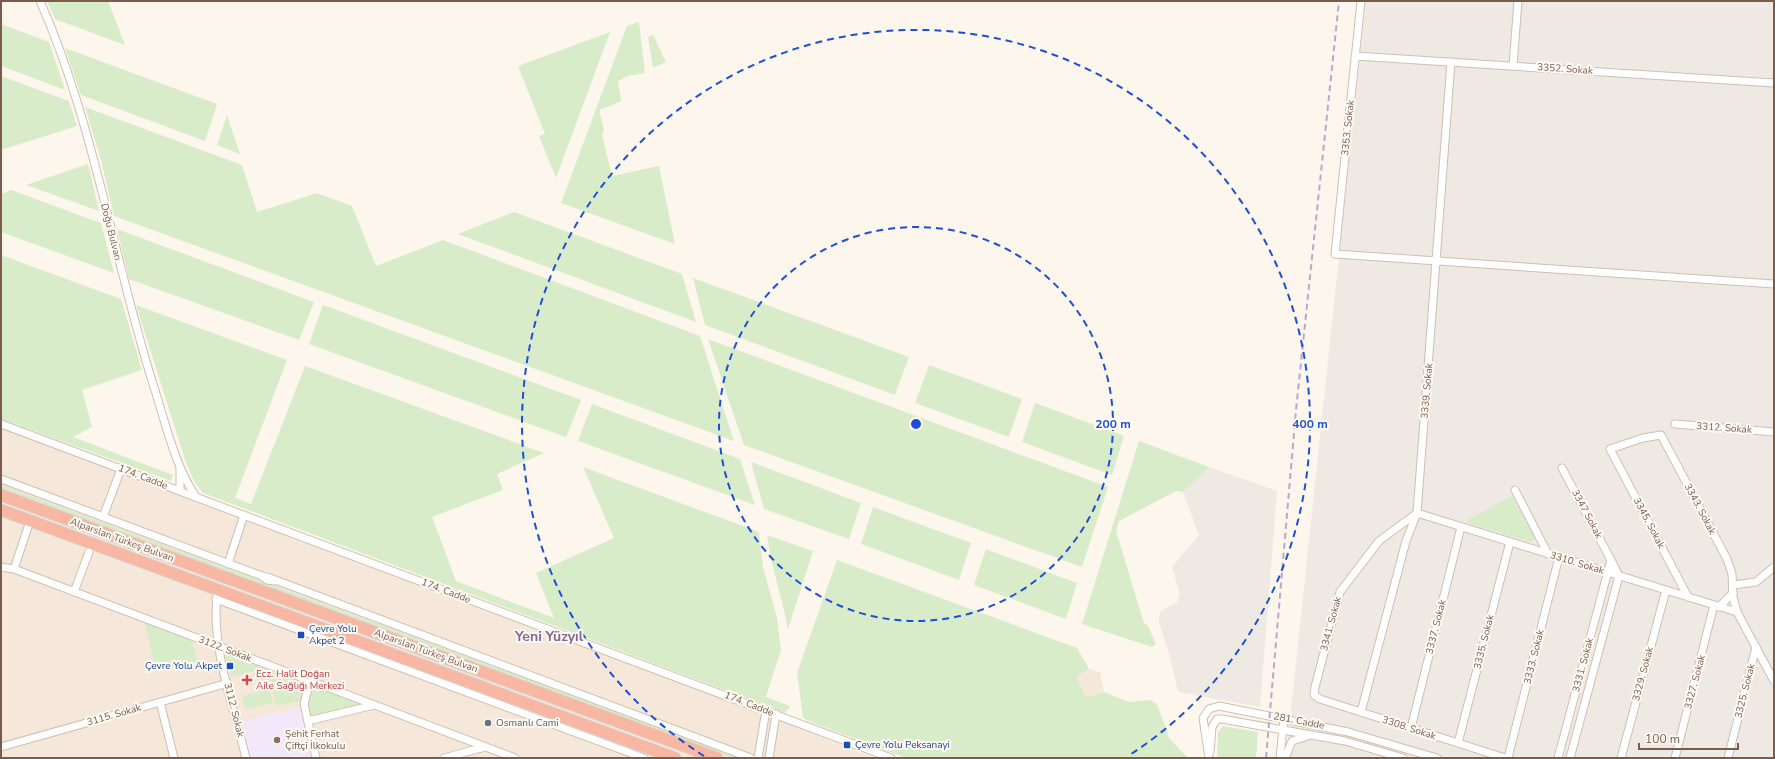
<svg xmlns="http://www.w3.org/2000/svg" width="1775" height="759" font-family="'Nunito Sans',sans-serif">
  <rect width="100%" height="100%" fill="#fdf6ec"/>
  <!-- residential -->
  <g fill="#f5e8da">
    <path d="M1,427L238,513L875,758H1Z"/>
    <path d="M1089,669L1100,672L1104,692L1086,697L1077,678L1078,675Z"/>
  </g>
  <!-- industrial -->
  <g fill="#efe9e4">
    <path d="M1366,1H1774V758H1286Z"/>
    <path d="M1209,467L1277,491L1260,707L1178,692L1170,657L1159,622V615L1161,611L1177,602L1180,594L1172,567L1199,535L1183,492Z"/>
  </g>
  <!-- education -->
  <path fill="#f3e8fa" d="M300,708L312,758H250L241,721Z"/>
  <!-- green -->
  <g fill="#d8ecc9">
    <path d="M47,1H108L125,45L55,19Z"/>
    <path d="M639,22L645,73L628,76L618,81L621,101L600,110V113L604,130L602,135L612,176L659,166L675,244L561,203L627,26Z"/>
    <path d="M1,24L49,42L65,90L1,66Z"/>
    <path d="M610,32L556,178L539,136L545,134L518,66Z"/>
    <path d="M653,35L666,62L653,68L648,37Z"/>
    <path d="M65,48L217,104L205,141L81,95Z"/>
    <path d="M1,76L69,101L77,126L1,150Z"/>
    <path d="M85,107L242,165L257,212L317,193L352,206L376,266L443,240L700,336L734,441L114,216L101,160Z"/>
    <path d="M227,115L240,154L217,145Z"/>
    <path d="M88,164L99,211L26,185Z"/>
    <path d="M11,190L101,223L114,273L1,232V194Z"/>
    <path d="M514,212L682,274L696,322L458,234Z"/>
    <path d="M117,229L314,302L299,340L129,279Z"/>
    <path d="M1,255L121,299L142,370L82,390L92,427L73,437L173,475L171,481L1,419Z"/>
    <path d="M693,278L909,357L895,395L705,325Z"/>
    <path d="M136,305L287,360L235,498L251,504L305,366L544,453L497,474L503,490L432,517L456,581L554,618L536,573L614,538L583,467L759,532L763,567L777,618L781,650L766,697L790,706L785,713L203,493L195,483L186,463Z"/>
    <path d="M323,305L581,400L566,437L309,344Z"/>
    <path d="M708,339L1108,487L1082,567L744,445Z"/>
    <path d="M929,365L1022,399L1009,437L915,403Z"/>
    <path d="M1035,403L1124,436L1112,475L1022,442Z"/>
    <path d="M592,404L740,459L755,505L578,441Z"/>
    <path d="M1139,441L1209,467L1183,492L1176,491L1119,521L1116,531L1144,623L1148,626L1156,644L1152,647L1082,624Z"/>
    <path d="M751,462L861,503L849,539L764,509Z"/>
    <path d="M1,485L742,758H732L1,489Z"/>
    <path d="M1512,496L1535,539L1531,542L1468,523L1467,520Z"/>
    <path d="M873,507L971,543L959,580L861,544Z"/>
    <path d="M767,535L813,551L788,629C782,597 771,567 767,535Z"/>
    <path d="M986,549L1077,583L1066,619L974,585Z"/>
    <path d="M837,560L1077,648L1089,669L1079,675L1077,678L1086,697L1104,692L1129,702L1150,700L1157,704L1169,738L1188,758H906L806,720L803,717L797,673Z"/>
    <path d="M144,621L192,640L197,661L156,671Z"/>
    <path d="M229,655L305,684L300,701L276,706L271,687L262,689L257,670L231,677L226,657Z"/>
    <path d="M314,687L358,703V705L311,716L308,703Z"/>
    <path d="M270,689L273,703L245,710L242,696Z"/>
    <path d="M1223,726L1258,732L1256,758H1217L1218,732Z"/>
  </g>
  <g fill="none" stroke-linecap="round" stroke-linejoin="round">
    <!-- minor casing -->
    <g stroke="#d1beb0" stroke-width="9">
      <g id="minor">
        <path d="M40,1C94,123 113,257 153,384C165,421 174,464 196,497"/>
        <path d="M1361,1L1335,254L1774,284"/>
        <path d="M1355,56L1774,83"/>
        <path d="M1513,66L1518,1"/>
        <path d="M1,424L891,758"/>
        <path d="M1675,424L1774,432"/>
        <path d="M1562,468L1611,560"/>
        <path d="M180,469V490"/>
        <path d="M1,479L262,576"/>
        <path d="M1515,490L1548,554"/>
        <path d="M103,517L121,469"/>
        <path d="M228,564L244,515"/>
        <path d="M1,567L14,569L515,758"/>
        <path d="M14,569L30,521"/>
        <path d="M274,581L267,580L262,576L270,578L751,758"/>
        <path d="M1733,585L1756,582L1774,567"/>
        <path d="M74,592L89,552"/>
        <path d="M217,596C211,648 234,708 246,758"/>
        <path d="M1688,597L1610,449L1643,438L1661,435L1727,559L1732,574L1733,597L1737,612L1774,681"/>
        <path d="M216,599L644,758"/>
        <path d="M1719,607L1733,593"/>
        <path d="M310,681L304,704L316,758"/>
        <path d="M160,702L174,758"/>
        <path d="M1361,712L1406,541L1417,513L1451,62"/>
        <path d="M308,721L374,705"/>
        <path d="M1411,728L1461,527"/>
        <path d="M1458,743L1510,542"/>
        <path d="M1,747L228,683"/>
        <path d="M1210,752L1212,727L1217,719H1222L1345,741L1403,758"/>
        <path d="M444,758L485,747"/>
        <path d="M758,758L766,710"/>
        <path d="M769,758L776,714"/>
        <path d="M1209,758L1203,718L1209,709L1219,706L1348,732L1437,758"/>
        <path d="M1280,758L1284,718"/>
        <path d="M1285,758L1292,741L1308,736"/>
        <path d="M1505,758L1320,699L1314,695L1315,687L1340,592L1379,541L1417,513L1737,612"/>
        <path d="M1508,758L1559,557"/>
        <path d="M1558,758L1611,560L1619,576L1570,758"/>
        <path d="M1621,758L1666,590"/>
        <path d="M1675,758L1714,605"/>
        <path d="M1728,758L1756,647"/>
      </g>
    </g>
    <!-- highway casing -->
    <g stroke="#dad1cd" stroke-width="13">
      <g id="highway">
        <path d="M1,495L717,758"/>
        <path d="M1,510L675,758"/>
      </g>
    </g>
    <!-- minor -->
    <use href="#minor" stroke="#fff" stroke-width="7"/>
    <!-- highway -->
    <use href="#highway" stroke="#f7b7a3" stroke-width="11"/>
    <!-- rail -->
    <path stroke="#b9a8c9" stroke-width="2" stroke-dasharray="6 4" stroke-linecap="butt" d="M1266,758L1296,410L1339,1"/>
  </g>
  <!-- distance rings -->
  <g fill="none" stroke="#1d4ed8" stroke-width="2" stroke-dasharray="7 5">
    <circle cx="916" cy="424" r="197"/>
    <path d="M704 756A394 394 0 1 1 1128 756"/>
  </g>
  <!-- markers -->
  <g fill="#1a4fb4" stroke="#fffaf3" stroke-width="1.5">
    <rect x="297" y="631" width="8" height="8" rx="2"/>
    <rect x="226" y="662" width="8" height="8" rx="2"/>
    <rect x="843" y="741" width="8" height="8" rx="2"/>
  </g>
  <path fill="#e0444e" stroke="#fffaf3" stroke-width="1.5" d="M245 674h4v4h4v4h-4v4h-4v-4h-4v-4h4z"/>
  <circle fill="#6b7280" stroke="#fffaf3" stroke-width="1.5" cx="488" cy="723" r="4"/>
  <circle fill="#8d6e63" stroke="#fffaf3" stroke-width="1.5" cx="277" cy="740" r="4"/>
  <g text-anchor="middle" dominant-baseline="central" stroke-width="4" stroke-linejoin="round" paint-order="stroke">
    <!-- street labels -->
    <g font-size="10" fill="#7a5c4d" stroke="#fffaf3">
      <text transform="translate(1565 69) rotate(4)">3352. Sokak</text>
      <text transform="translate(1348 128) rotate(-84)">3353. Sokak</text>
      <text transform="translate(111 232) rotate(76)">Doğu Bulvarı</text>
      <text transform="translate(1427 391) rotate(-85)">3339. Sokak</text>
      <text transform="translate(1724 428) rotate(4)">3312. Sokak</text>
      <text transform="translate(143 477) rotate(21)">174. Cadde</text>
      <text transform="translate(1700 509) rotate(62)">3343. Sokak</text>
      <text transform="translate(1587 514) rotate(62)">3347 Sokak</text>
      <text transform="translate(1649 523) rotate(62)">3345. Sokak</text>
      <text transform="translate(122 540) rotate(20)">Alparslan Türkeş Bulvarı</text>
      <text transform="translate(1577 563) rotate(17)">3310. Sokak</text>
      <text transform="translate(446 591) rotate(21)">174. Cadde</text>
      <text transform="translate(1331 624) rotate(-75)">3341. Sokak</text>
      <text transform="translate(1436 627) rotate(-76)">3337. Sokak</text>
      <text transform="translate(1484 642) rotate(-76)">3335. Sokak</text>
      <text transform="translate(225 649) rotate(21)">3122. Sokak</text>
      <text transform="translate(426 651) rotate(20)">Alparslan Türkeş Bulvarı</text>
      <text transform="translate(1534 657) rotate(-76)">3333. Sokak</text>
      <text transform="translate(1583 665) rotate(-75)">3331. Sokak</text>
      <text transform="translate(1643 674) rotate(-75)">3329. Sokak</text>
      <text transform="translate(1695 682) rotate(-75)">3327. Sokak</text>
      <text transform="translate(1745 691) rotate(-76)">3325. Sokak</text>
      <text transform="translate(749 704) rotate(21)">174. Cadde</text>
      <text transform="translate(234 710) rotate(76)">3112. Sokak</text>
      <text transform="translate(114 715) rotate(-16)">3115. Sokak</text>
      <text transform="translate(1299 721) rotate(11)">281. Cadde</text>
      <text transform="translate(1409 728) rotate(18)">3308. Sokak</text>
    </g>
    <!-- transit labels -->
    <g font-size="10" fill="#164399" stroke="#fffaf3" text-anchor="start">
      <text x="309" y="629">Çevre Yolu<tspan x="309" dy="12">Akpet 2</tspan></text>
      <text x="222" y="666" text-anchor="end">Çevre Yolu Akpet</text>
      <text x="855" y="745">Çevre Yolu Peksanayi</text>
    </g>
    <!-- health labels -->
    <g font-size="10" fill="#be3a42" stroke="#fffaf3" text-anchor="start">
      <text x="256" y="674">Ecz. Halit Doğan<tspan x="256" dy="12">Aile Sağlığı Merkezi</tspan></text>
    </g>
    <!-- worship labels -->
    <g font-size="10" fill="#5b616d" stroke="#fffaf3" text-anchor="start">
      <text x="496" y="723">Osmanlı Cami</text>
    </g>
    <!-- education labels -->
    <g font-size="10" fill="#785e54" stroke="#fffaf3" text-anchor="start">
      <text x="285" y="734">Şehit Ferhat<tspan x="285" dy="12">Çiftçi İlkokulu</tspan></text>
    </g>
    <!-- district labels -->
    <g font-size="14" font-weight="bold" fill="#846695" stroke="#fffaf3">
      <text x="549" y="636">Yeni Yüzyıl</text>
    </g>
  </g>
  <circle cx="916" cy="424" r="6" fill="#1d4ed8" stroke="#fffaf3" stroke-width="2"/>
  <g font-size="12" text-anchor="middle" font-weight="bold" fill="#1d4ed8" stroke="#fffaf3" stroke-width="4" stroke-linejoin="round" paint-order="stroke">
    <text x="1113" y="428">200 m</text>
    <text x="1310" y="428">400 m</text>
  </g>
  <!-- border -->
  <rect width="1775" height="759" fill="none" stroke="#7a5c4d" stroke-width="4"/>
  <!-- scale -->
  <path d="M1639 743v6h99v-6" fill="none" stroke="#7a5c4d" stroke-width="2"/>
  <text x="1645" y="743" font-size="12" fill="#7a5c4d" stroke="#fffaf3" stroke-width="3" paint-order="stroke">100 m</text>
</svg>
